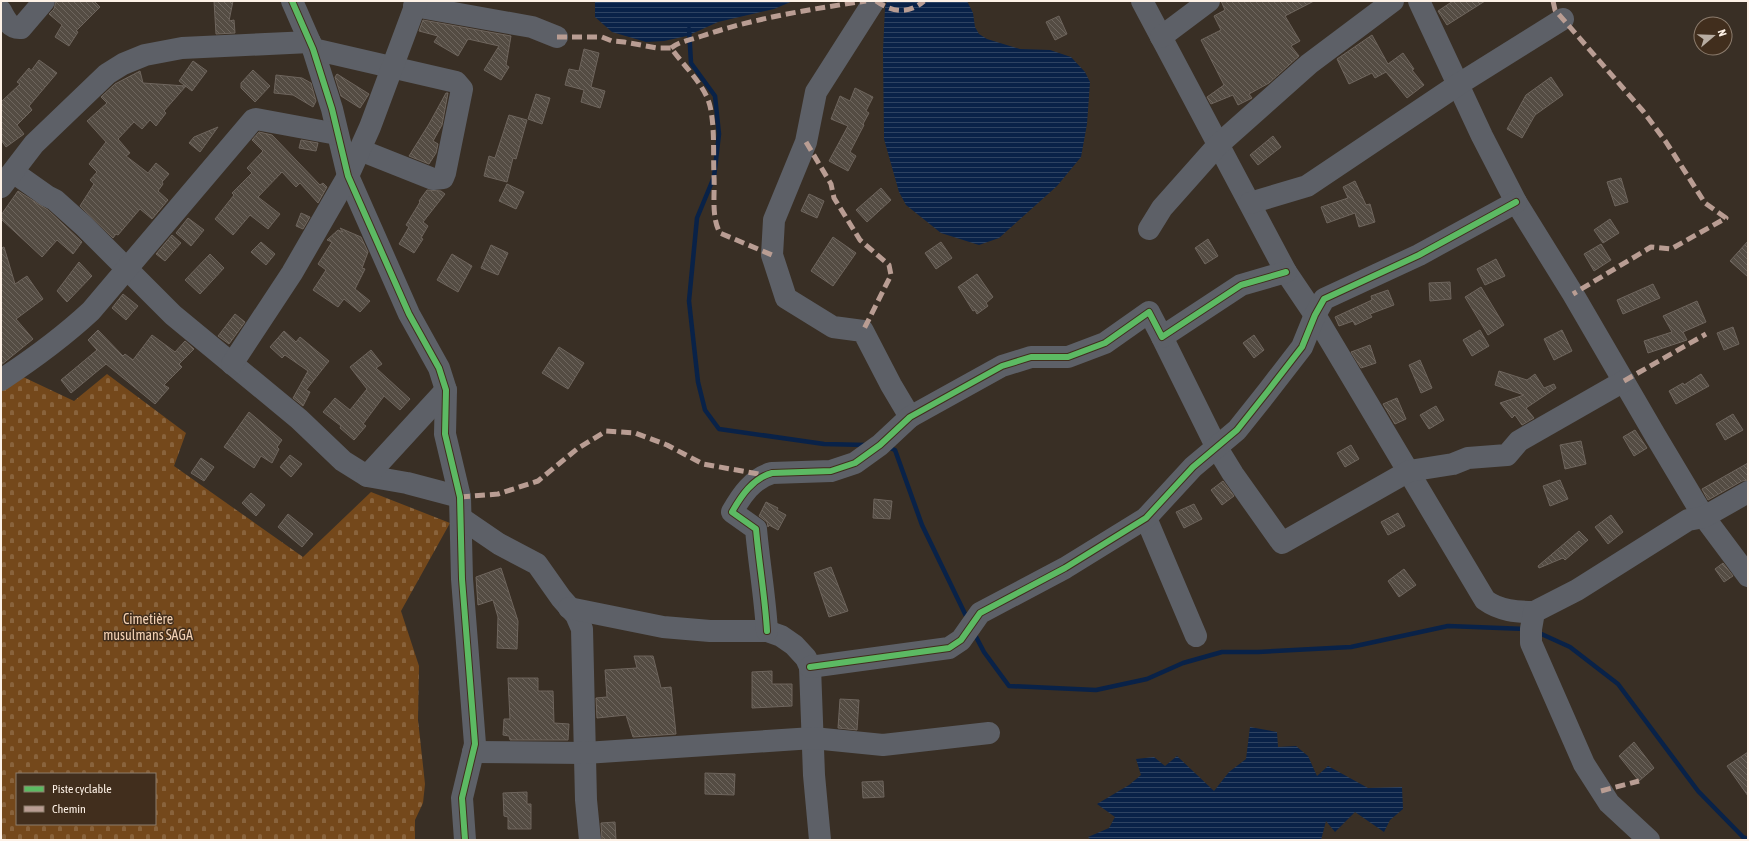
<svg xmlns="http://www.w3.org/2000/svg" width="1749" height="841" font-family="'Asap Condensed',sans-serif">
  <defs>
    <pattern id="cemetery-stones" width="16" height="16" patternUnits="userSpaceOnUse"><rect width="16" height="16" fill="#74481b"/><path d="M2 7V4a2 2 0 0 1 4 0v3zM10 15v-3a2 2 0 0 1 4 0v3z" fill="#89633c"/></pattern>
    <pattern id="water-rules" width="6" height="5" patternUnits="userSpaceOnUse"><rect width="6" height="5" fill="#092248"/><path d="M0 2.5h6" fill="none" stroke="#2e4362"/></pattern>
    <pattern id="building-back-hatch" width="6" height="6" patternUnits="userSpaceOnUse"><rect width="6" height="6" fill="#544c43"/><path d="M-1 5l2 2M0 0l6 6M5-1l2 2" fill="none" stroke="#6e665e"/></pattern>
  </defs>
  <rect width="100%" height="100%" fill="#392f25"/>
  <!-- cemetery -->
  <path fill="url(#cemetery-stones)" fill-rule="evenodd" d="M107,374L186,433L174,466L303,557L371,492L450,523L401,611L419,666L418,720L425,784L423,803L415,820V840H1V386L19,375L74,401ZM17,774H155V824H17Z"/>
  <!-- water -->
  <g fill="url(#water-rules)">
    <path d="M595,1H793L774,9L718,22L687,36L664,41L646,42L612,32L595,17Z"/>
    <path d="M887,1H967L973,13L975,27L979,34L987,39L1020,49L1050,50L1071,57L1085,72L1090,82L1087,124L1081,157L1057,186L999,238L979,245L941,233L906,205L899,192L884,139L883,51L885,7Z"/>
    <path d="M1250,727L1277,732L1278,747L1296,746L1308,756L1317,776L1328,766L1368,788L1402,787L1403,809L1390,820L1384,832L1355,812L1335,832L1326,821L1321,840H1091L1088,837L1109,828L1115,817L1097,804L1129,785L1141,775L1136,759L1154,757L1165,766L1177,756L1214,791L1229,772L1246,759Z"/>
  </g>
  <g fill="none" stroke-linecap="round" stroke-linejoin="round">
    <!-- stream -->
    <g stroke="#092248" stroke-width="4.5">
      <path d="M689,29L691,63L715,96L719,134L714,177L697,218L689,301L698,382L705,410L719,429L824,444L866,445"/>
      <path d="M887,447L895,450L922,525L968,620"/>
      <path d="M1537,632L1570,647L1618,684L1698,791L1743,837L1748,839"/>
      <path d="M974,633L984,652L1009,686L1096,690L1147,679L1183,663L1222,652H1258L1351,647L1448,626L1526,629"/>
    </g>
  </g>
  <!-- building -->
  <g fill="url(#building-back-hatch)" stroke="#6e655d">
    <path d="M56,1H94L100,7L76,31L78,32L69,46L55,37L62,25L49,14L54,9Z"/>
    <path d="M214,1H233L229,21L234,20L235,33L216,34Z"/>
    <path d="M1221,1H1314L1285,16L1300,41L1291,46L1299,56L1269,83L1249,94L1252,98L1238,105L1233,95L1211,104L1207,97L1224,85L1201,40L1221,30L1214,16L1225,10Z"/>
    <path d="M1453,1H1485L1447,25L1438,11Z"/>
    <path d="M1059,16L1067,34L1055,40L1046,22Z"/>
    <path d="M423,20L511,36L506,65L509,67L501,80L484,70L499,46L468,39L458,56L434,42L438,36L419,31Z"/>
    <path d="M1372,35L1388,64L1403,53L1414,69L1412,70L1424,85L1407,98L1386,72L1375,78L1372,73L1349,84L1337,59Z"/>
    <path d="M584,49L599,53L591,87L605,91L600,108L581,102L584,90L565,85L569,69L579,71Z"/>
    <path d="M39,60L57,73L29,106L32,110L17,125L24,134L6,147L1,140V102L20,84L17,82L29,68L31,71Z"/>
    <path d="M193,61L207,71L192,91L179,81Z"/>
    <path d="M253,70L270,86L255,102L241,88V83Z"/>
    <path d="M140,71L143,83L186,86L164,111L166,113L156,126L150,120L142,129L134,122L118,139L130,153L126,156L148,173L156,163L169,174L162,182L163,184L158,191L168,200L152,219L140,209L118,235L116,234L113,238L80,206L94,184L90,180L97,172L89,164L106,142L87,121L107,103L101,97L115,84Z"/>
    <path d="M337,74L369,94L360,108L341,96L335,77Z"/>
    <path d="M276,75L302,78L311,83L316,101L313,107L293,95L274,93Z"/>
    <path d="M1551,77L1563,95L1535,115L1522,138L1507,129L1526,95Z"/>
    <path d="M855,88L873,97L866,111L869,113L863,124L864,125L850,152L856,156L848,171L829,161L848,126L831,119L840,96L850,101Z"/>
    <path d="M446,93H448L442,125L433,141L438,144L436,153L429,164L409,156L429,124Z"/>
    <path d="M536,94L550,98L542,124L528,119Z"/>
    <path d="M509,115L527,120L516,159L513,158L507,182L484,176L489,156L495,158Z"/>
    <path d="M218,127L200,152L189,143L194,137Z"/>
    <path d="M259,132L272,135L320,185L323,183L327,187L318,203L300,183L296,187L282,172L258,197L280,214L268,229L250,215L233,235L215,219L234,195L232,193L252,173L247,168L263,151L252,140Z"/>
    <path d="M1273,136L1281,147L1258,165L1250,155Z"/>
    <path d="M301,140L318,143L316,151L299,148Z"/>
    <path d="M1621,178L1628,202L1615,206L1607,182Z"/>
    <path d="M1355,181L1366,205L1370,204L1375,222L1359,227L1355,213L1327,223L1321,207L1348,198L1343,187Z"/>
    <path d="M507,184L524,192L516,209L499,201Z"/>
    <path d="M881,188L891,200L867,222L856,210Z"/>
    <path d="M427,190L441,191L445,194L423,222L428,226L421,238L423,239L414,253L399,244L409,227L406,225L420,202L419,201Z"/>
    <path d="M18,191L48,210L82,242L73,254L57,240L42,257L1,219V215Z"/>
    <path d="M809,194L824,201L817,218L801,211Z"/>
    <path d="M301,213L310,217L303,229L296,226Z"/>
    <path d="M188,218L204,230L191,246L176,233Z"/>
    <path d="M1610,219L1619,233L1603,243L1594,230Z"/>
    <path d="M340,228L361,237L368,252L362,268L365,269L355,289L370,301L360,312L344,299L338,307L313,290L326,270L318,264L332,242L327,240L338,230L343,232Z"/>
    <path d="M172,235L181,243L165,261L156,254Z"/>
    <path d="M833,237L856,253L833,286L811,271Z"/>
    <path d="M1208,239L1218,256L1205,264L1195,248Z"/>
    <path d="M1748,241V277L1730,261Z"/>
    <path d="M261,242L275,254L266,265L251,252Z"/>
    <path d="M941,242L952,258L936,269L925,253Z"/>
    <path d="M1601,244L1611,260L1594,271L1584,254Z"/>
    <path d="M491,245L508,253L498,275L481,268Z"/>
    <path d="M4,247L15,284L27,276L43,299L16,319L33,339L1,365V248Z"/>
    <path d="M210,254L224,268L200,294L185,280Z"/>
    <path d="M452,254L472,266L458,292L437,280Z"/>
    <path d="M1496,259L1505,276L1485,285L1477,269Z"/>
    <path d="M79,262L92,276L67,302L57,291Z"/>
    <path d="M977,274L993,297L986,303L988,306L977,314L975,310L973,311L958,287Z"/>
    <path d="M1450,282L1451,299L1430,301L1429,283Z"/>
    <path d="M1653,284L1660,298L1623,314L1617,300Z"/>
    <path d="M1481,287L1504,325L1488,335L1465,297Z"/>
    <path d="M1388,290L1394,305L1370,314L1372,317L1355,325L1353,321L1339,326L1335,317L1372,300L1371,296Z"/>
    <path d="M123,294L138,306L126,320L112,308Z"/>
    <path d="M1697,301L1706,322L1683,332L1687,340L1648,353L1644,341L1672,332L1663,316Z"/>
    <path d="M235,314L245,322L229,344L218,336Z"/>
    <path d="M1733,327L1739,344L1724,350L1717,333Z"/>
    <path d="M98,330L123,356L125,354L133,360L152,335L175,352L185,341L194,349L179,364L182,367L164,385L169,388L155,404L106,364L71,393L61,380L97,350L88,340Z"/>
    <path d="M1480,330L1489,346L1472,356L1463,340Z"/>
    <path d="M1562,330L1572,351L1554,360L1544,339Z"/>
    <path d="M284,331L296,342L300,337L329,361L306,390L310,392L303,406L293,398L308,371L285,355L282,358L270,347Z"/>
    <path d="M1254,335L1264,350L1254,358L1243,343Z"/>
    <path d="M1370,345L1376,363L1361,368L1351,352Z"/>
    <path d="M559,347L584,363L568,389L542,373Z"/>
    <path d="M371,350L382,364L376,368L410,399L400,410L384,396L363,424L366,426L354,440L340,428L341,426L323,412L335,398L350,410L367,389L350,367Z"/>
    <path d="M1420,360L1432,388L1421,393L1409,365Z"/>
    <path d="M1499,371L1527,380L1535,374L1544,388L1554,384L1556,388L1526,408L1534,418L1522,425L1515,415L1512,418L1500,403L1524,395L1495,385Z"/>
    <path d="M1701,374L1709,386L1676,404L1669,391L1683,383L1684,385Z"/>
    <path d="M1397,398L1406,419L1395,424L1383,404Z"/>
    <path d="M1436,406L1444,420L1429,429L1420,415Z"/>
    <path d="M249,412L282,440L277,447L279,449L272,463L261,456L254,468L224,447Z"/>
    <path d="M1733,414L1743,430L1725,440L1716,424Z"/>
    <path d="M1635,430L1647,448L1634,456L1623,437Z"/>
    <path d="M1581,441L1586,464L1565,469L1560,445Z"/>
    <path d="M1351,445L1359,459L1345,467L1337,453Z"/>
    <path d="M290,455L302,464L291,477L280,467Z"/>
    <path d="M201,458L214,467L204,481L191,473Z"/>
    <path d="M1748,463V480L1742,481L1708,500L1702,489Z"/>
    <path d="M1560,480L1568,499L1550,506L1543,486Z"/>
    <path d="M1223,481L1234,496L1222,505L1211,490Z"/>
    <path d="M251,493L265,505L256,516L242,503Z"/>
    <path d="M874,499L892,501L890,519L873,518Z"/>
    <path d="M766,502L778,508L777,510L786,515L778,530L769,525L768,527L767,522L759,516Z"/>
    <path d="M1194,504L1202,519L1184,528L1176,512Z"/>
    <path d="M1398,513L1405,526L1388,535L1381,522Z"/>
    <path d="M288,514L313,534L302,547L278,527Z"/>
    <path d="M1611,515L1623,532L1608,544L1595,527Z"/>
    <path d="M1579,531L1588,540L1565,560L1563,558L1539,568L1538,566Z"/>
    <path d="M1723,563L1733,576L1724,582L1715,569Z"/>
    <path d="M831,567L848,611L829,617L814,573Z"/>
    <path d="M501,568L518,621L517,649L497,648L498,617L493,600L478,605L476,577Z"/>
    <path d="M1404,569L1416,585L1399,597L1388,581Z"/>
    <path d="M634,656H653L661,688L671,687L676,734L633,737L626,715L597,718L596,698L607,697L605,670L637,668Z"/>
    <path d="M772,671V684H792V706L752,708V672Z"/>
    <path d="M508,678H538V691H553L554,723L569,724L568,740H510L509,736L503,735L504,719H510Z"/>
    <path d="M840,699L859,700L857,730L838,728Z"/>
    <path d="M1634,742L1654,768L1639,781L1619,756Z"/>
    <path d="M1748,752V796L1727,766Z"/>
    <path d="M705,773L735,774L734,795L705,794Z"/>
    <path d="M883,781L884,797L863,798L862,782Z"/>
    <path d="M527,792V804H531V829H508V817L504,816L503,793Z"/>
    <path d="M615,822L616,840H602L601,823Z"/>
  </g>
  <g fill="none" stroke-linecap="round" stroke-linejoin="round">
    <!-- minor -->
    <g stroke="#5d6067" stroke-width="22">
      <path d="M292,1L313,49L332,109L348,176L409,314L439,368L446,390L445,434L460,497L462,579L475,744L462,798L465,840"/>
      <path d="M874,1L816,92L806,142L774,220L772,255L786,298L833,327L863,331L891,385L910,417"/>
      <path d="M1142,1L1286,272L1315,315L1485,600C1500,611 1517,612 1534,612"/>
      <path d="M1419,1L1482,136L1516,202L1573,294L1655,435L1704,517L1748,576"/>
      <path d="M414,6L532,27L557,37"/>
      <path d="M1,11C5,19 10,29 21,28L44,1"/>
      <path d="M1161,37L1209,1"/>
      <path d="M313,49L456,82L462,89L445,173L443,178L433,179L360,150"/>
      <path d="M13,172L47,196L55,200L84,226L173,315L299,419L343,461L367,476L407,483L460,497"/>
      <path d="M1,187L34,144L107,74L123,64L145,55L182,48L310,42"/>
      <path d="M1250,203L1307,186L1459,84L1563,19"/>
      <path d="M1149,229L1162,208L1218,145L1309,64L1393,1"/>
      <path d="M1162,337L1217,448L1233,474L1282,543L1409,471L1453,464L1468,458L1507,455L1519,441L1624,381"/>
      <path d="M232,364L292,273L348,176L370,127L417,1"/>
      <path d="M1,380C33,359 63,337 91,311L253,120L256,119L337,134"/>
      <path d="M367,476L446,390"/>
      <path d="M461,518L499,544L537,564L561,598L576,615L582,629L586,800L590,840"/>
      <path d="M1146,518L1196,636"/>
      <path d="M569,608L663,627L710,631H767L781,636L794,645L806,658L810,667L814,775L820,840"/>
      <path d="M767,631C765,597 759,563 756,529L732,512C741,496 753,478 772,473L831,471L855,463L880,445L910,417L1002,366L1031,357H1068L1105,343L1149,312L1162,337L1241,285L1286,272"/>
      <path d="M810,667L949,648L961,640L980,613L1065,568L1146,518L1193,467L1237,430L1268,391L1302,347L1315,315L1324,299L1419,255L1516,202"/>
      <path d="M473,752L585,753L813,738L883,745L989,733"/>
      <path d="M1649,840L1609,803L1584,764L1531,643V629L1534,612L1577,590L1688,520L1704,517L1748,492"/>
    </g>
    <!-- quiet -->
    <g stroke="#b99d93" stroke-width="5" stroke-dasharray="10 5" stroke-linecap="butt">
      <path d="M876,1C892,12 908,15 924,1"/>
      <path d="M1553,1L1555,10L1643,111L1666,142L1705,203L1726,218L1671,249L1651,247L1573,294"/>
      <path d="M557,37H602L612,41L624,42L657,48H671C683,65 705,85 710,106C715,128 713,153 714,176C715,194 711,217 720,233L772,255"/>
      <path d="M671,48C680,41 691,40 702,36C755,18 811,9 866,1"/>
      <path d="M806,142L831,184L834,198L860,240L889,265L891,275L863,331"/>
      <path d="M1624,381L1706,334"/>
      <path d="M460,497L498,494L538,481L577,449L606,431L635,433L667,445L703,464L764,475"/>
      <path d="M1601,791L1639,781"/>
    </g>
    <!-- cycleway casing -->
    <g stroke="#412e1d" stroke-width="8">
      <g id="cycleway">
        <path d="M292,1L313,49L332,109L348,176L409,314L439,368L446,390L445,434L460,497L462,579L475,744L462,798L465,840"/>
        <path d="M767,631C765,597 759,563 756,529L732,512C741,496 753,478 772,473L831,471L855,463L880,445L910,417L1002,366L1031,357H1068L1105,343L1149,312L1162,337L1241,285L1286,272"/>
        <path d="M810,667L949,648L961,640L980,613L1065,568L1146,518L1193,467L1237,430L1268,391L1302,347L1315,315L1324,299L1419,255L1516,202"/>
      </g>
    </g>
    <!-- cycleway -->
    <use href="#cycleway" stroke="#5cba63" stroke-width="6"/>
  </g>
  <g text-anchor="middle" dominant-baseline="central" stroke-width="3" stroke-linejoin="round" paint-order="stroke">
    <!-- park labels -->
    <g font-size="14" fill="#f3d1b4" stroke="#412e1d">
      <text x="148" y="619">Cimetière<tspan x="148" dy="16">musulmans SAGA</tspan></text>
    </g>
  </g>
  <!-- border -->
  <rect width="1749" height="841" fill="none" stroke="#fdf1e6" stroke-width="4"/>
  <!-- legend -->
  <rect x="16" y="773" width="140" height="52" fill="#412e1d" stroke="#8c7c6d"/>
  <rect x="24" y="786" width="20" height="6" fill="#5cba63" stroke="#8c7c6d"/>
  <text x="52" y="793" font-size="12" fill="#fdf1e6">Piste cyclable</text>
  <rect x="24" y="806" width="20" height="6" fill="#b99d93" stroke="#8c7c6d"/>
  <text x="52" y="813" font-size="12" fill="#fdf1e6">Chemin</text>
  <!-- north arrow -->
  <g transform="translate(1713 36) rotate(71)"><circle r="19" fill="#412e1d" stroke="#8c7c6d"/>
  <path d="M0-3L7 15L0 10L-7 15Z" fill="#b8ada2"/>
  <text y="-6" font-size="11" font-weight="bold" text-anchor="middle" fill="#fdf1e6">N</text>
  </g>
</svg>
